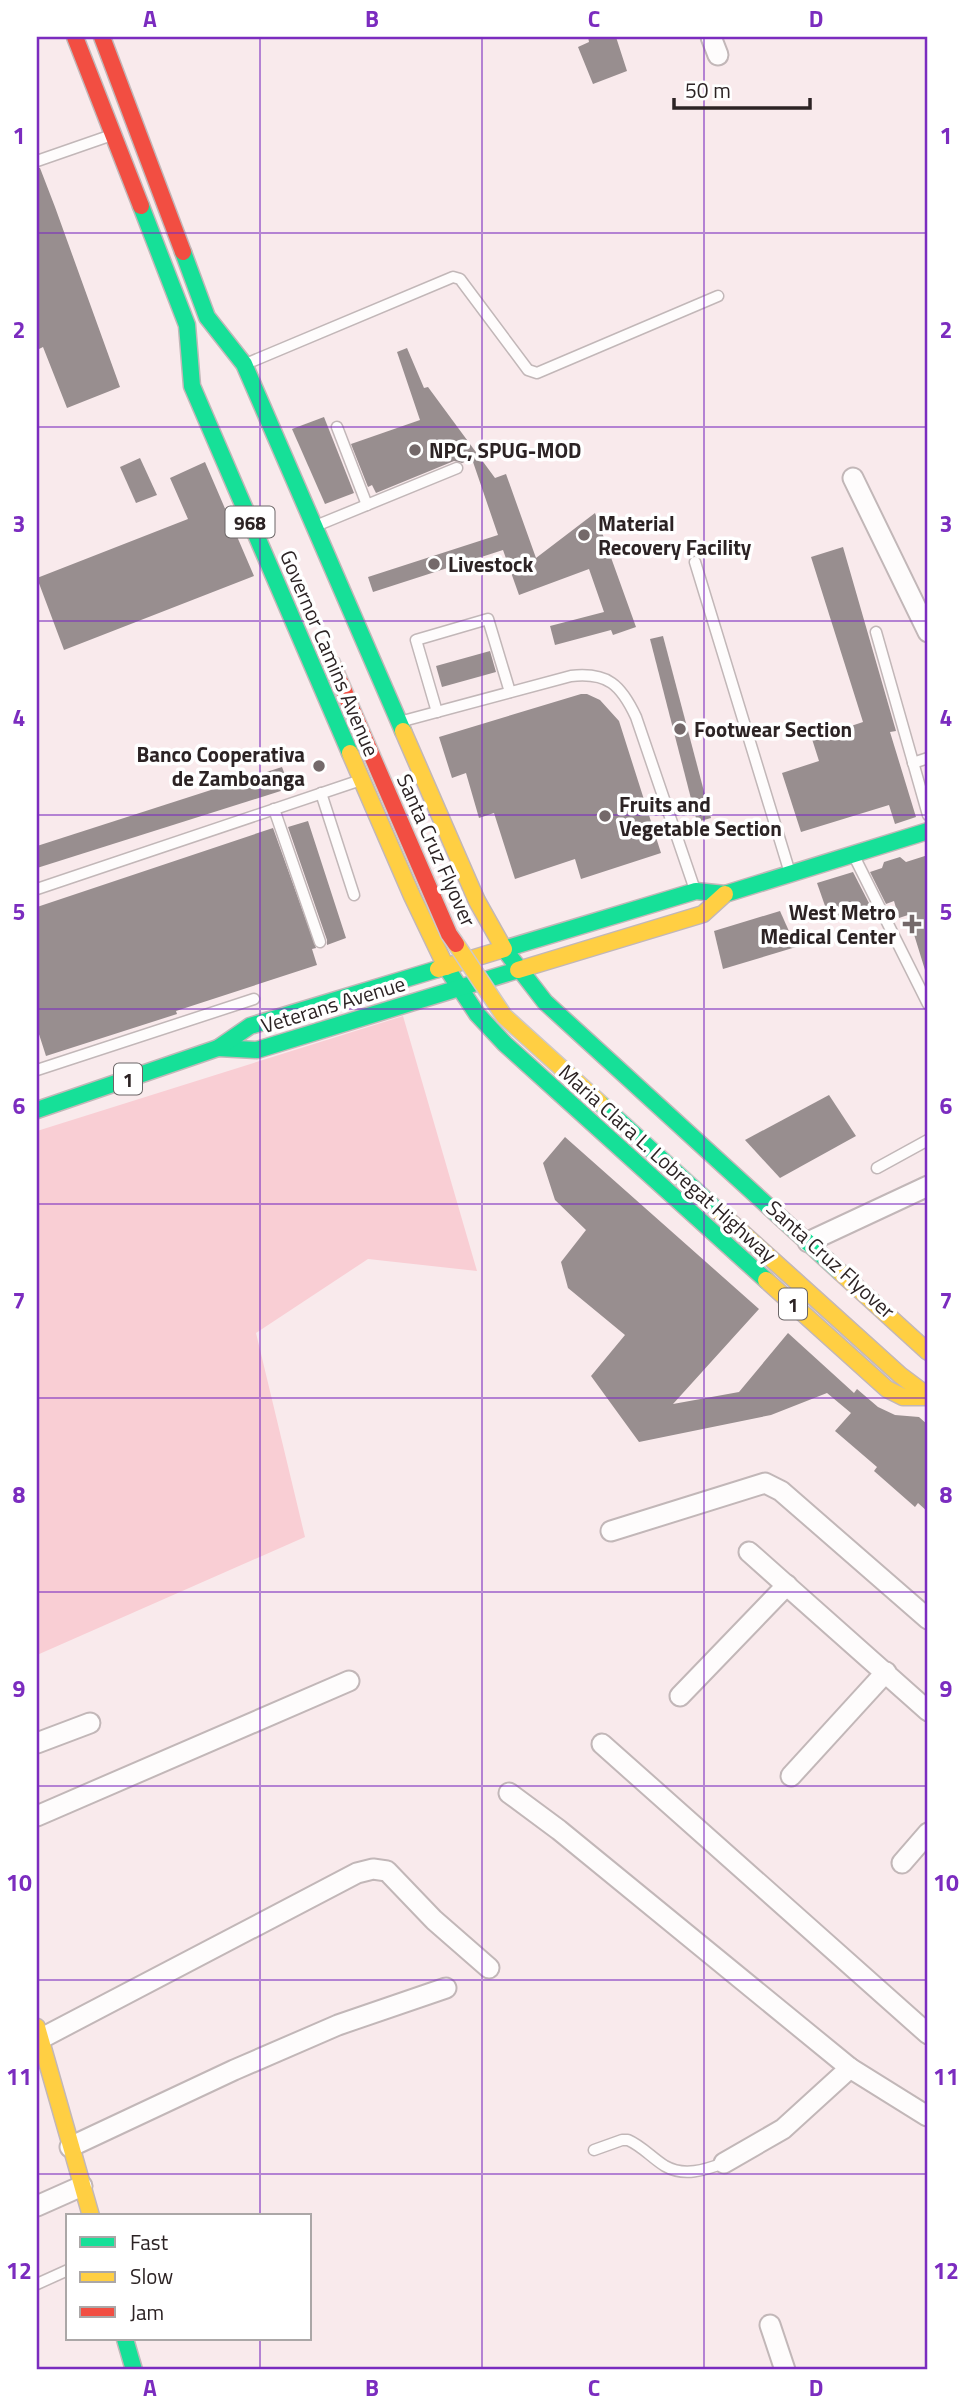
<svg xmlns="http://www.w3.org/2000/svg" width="965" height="2407" font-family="'Titillium Web',sans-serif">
  <rect width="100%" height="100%" fill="#f9eaec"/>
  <!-- green -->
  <path fill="#f9ced4" d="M403,1016L477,1271L368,1259L256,1333L305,1537L37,1655V1131Z"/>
  <!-- building -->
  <g fill="#988e8f">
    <path d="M588,37H616L627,71L593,84L578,47L589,42Z"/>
    <path d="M37,168H40L55,207L120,387L67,408L43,347L37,350Z"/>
    <path d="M407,348L424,388L428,387L495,478L506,474L536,558L595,513L636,627L613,635L611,630L555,645L550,626L604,612L589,569L519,595L503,550L373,592L368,577L498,535L472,459L462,463L454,461L376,493L372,485L368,487L351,444L420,420L397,352Z"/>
    <path d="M324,417L354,493L325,504L292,429Z"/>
    <path d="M140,458L157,495L136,503L120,467Z"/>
    <path d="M205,462L254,576L64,650L37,578L188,519L170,478Z"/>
    <path d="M843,547L896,731L890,732L916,817L895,824L889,805L801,832L782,773L819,761L812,739L863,722L811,557Z"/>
    <path d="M663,636L711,818L697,822L650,639Z"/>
    <path d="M490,651L496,672L442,687L436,666Z"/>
    <path d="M581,694H587L600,700L619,721L661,853L581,879L575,859L515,879L494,813L479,818L466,773L452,778L439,737Z"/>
    <path d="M282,767L290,788L37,868V846Z"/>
    <path d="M308,821L346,938L327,945V940L288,827Z"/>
    <path d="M273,828L316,948L312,949L317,965L176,1011L177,1014L46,1056L37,1028V907Z"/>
    <path d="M928,855V969L925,970L908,915L899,918L894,901L886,904L870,872L882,868L884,862L900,857L906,862Z"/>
    <path d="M853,872L872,909L831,923L817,883Z"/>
    <path d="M780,911L796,947L723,969L714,931Z"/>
    <path d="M829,1095L856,1136L780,1178L745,1140Z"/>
    <path d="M565,1137L759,1309L673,1404L739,1392L788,1333L854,1393L857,1389L878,1407L895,1415L919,1417L928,1425V1512L918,1503L915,1507L874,1471L877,1467L835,1431L851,1413L827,1393L771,1415L639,1442L591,1376L625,1335L568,1288L561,1262L586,1230L555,1200L543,1163Z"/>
  </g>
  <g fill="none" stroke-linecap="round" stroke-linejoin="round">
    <!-- lane casing -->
    <g stroke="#c2b7b8" stroke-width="13">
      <g id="lane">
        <path d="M37,161L109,136"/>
        <path d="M248,363L453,277L460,279L528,370L537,373L718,296"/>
        <path d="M337,427L367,505"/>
        <path d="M318,525L457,468"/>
        <path d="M695,562L790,873"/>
        <path d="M876,632L928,815"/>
        <path d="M437,712L416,640L488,619L510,692"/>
        <path d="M403,721L571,676C608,672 621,685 636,717L694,887"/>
        <path d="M913,763L928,758"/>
        <path d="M321,793L354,895"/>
        <path d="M274,809L320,942"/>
        <path d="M855,858L928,1004"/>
        <path d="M37,889L358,781"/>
        <path d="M37,1070L254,999"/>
        <path d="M877,1168L928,1140"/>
        <path d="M594,2150L622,2140H628C642,2146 652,2158 665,2166C684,2177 705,2170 724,2163"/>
        <path d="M37,2284L68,2270"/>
      </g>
    </g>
    <!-- street casing -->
    <g stroke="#c2b7b8" stroke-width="23">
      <g id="street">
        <path d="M711,37L718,55"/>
        <path d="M853,478L928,632"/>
        <path d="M808,1242L928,1186"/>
        <path d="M611,1531L765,1483L781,1491L928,1619"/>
        <path d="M749,1552L928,1711"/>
        <path d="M680,1696L787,1585"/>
        <path d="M37,1743L90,1723"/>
        <path d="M602,1744L928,2034"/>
        <path d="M791,1776L886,1672"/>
        <path d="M509,1793L559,1830L850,2068L927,2116"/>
        <path d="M37,1816L349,1681"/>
        <path d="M902,1863L928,1833"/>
        <path d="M40,2039L357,1873L373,1869L387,1871L434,1920L489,1968"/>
        <path d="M70,2147L234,2070L338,2025L446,1988"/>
        <path d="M724,2163L783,2129L850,2068"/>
        <path d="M37,2206L82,2186"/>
        <path d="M770,2325L785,2370"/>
      </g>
    </g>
    <!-- fast casing -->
    <g stroke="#c2b7b8" stroke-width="19">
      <g id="fast">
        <path d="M141,206L187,325L192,386L350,753"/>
        <path d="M183,252L207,317L244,364L403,731"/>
        <path d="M504,949L696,891L725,894L928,831"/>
        <path d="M504,949L545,1002L840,1272"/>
        <path d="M446,967L477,1014L505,1044L766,1280"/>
        <path d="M218,1048L257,1050L518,970"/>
        <path d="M37,1110L218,1048L250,1026L438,969"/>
        <path d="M125,2339L134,2370"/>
      </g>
    </g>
    <!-- slow casing -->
    <g stroke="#c2b7b8" stroke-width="19">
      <g id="slow">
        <path d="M403,731L477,901L504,949L438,969"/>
        <path d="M350,753L412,896L446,967"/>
        <path d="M518,970L703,914L725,894"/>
        <path d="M715,1208L900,1375L928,1396"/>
        <path d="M840,1272L928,1352"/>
        <path d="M766,1280L887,1389L903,1397H928"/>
        <path d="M37,2027L91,2216"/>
      </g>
    </g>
    <!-- jam casing -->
    <g stroke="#c2b7b8" stroke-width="19">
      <g id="jam">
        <path d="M75,37L141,206"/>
        <path d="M102,37L183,252"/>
      </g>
    </g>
    <!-- lane -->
    <use href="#lane" stroke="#fefcfc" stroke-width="10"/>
    <!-- street -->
    <use href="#street" stroke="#fefcfc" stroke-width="19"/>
    <!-- fast -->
    <use href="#fast" stroke="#16e098" stroke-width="16"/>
    <!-- slow -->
    <use href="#slow" stroke="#ffcf43" stroke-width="16"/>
    <!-- jam -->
    <use href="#jam" stroke="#f24e42" stroke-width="16"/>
    <!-- fast-bridge casing -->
    <g stroke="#cec8c8" stroke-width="19" stroke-linecap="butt">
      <path id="fast-bridge" d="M600,1103L715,1208"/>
    </g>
    <!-- slow-bridge casing -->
    <g stroke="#cec8c8" stroke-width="19" stroke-linecap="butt">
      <path id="slow-bridge" d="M456,944L504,1016L600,1103"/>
    </g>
    <!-- jam-bridge casing -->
    <g stroke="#cec8c8" stroke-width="19" stroke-linecap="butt">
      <path id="jam-bridge" d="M331,661L449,934L456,944"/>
    </g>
    <!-- fast-bridge -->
    <use href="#fast-bridge" stroke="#16e098" stroke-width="16"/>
    <!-- slow-bridge -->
    <use href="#slow-bridge" stroke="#ffcf43" stroke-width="16"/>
    <!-- jam-bridge -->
    <use href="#jam-bridge" stroke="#f24e42" stroke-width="16"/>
  </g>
  <!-- grid -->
  <path fill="none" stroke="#7b2cbf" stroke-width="2" stroke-opacity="0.55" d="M260,37V2216M482,37V2370M704,37V2370M37,233H928M37,427H928M37,621H928M37,815H928M37,1009H928M37,1204H928M37,1398H928M37,1592H928M37,1786H928M37,1980H928M37,2174H928M260,2339V2370"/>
  <!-- markers -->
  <g fill="#74696a" stroke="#fff" stroke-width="2.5">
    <circle cx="415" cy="450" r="7"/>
    <circle cx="584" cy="535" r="7"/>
    <circle cx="434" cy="564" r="7"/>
    <circle cx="680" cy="729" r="7"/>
    <circle cx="319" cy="766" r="7"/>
    <circle cx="605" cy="816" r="7"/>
    <path d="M908.5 913.5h7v7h7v7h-7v7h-7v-7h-7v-7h7z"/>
  </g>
  <g text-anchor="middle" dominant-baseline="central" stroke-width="7" stroke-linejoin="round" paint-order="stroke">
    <!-- shield labels -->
    <g fill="#fff" stroke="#6b6566" stroke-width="2">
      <rect x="225.5" y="506.5" width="49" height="31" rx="5"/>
      <rect x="114" y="1063.5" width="28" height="31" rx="5"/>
      <rect x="779" y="1288.5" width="28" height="31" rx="5"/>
    </g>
    <g font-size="19" font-weight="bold" fill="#2c2324">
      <text x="250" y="522">968</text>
      <text x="128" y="1079">1</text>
      <text x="793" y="1304">1</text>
    </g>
    <!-- poi labels -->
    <g font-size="21" font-weight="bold" fill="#2c2324" stroke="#fff" text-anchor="start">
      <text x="429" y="450">NPC, SPUG-MOD</text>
      <text x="598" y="523">Material<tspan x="598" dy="24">Recovery Facility</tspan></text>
      <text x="448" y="564">Livestock</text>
      <text x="694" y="729">Footwear Section</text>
      <text x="305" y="754" text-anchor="end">Banco Cooperativa<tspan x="305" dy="24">de Zamboanga</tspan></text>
      <text x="619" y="804">Fruits and<tspan x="619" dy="24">Vegetable Section</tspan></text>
      <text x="896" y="912" text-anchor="end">West Metro<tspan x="896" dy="24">Medical Center</tspan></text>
    </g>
    <!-- street labels -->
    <g font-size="21" fill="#2c2324" stroke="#fff">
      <text transform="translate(330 653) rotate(67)">Governor Camins Avenue</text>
      <text transform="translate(437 850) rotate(66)">Santa Cruz Flyover</text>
      <text transform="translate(333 1004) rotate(-17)">Veterans Avenue</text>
      <text transform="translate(668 1163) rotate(42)">Maria Clara L. Lobregat Highway</text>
      <text transform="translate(831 1259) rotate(42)">Santa Cruz Flyover</text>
    </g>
  </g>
  <!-- border -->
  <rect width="965" height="2407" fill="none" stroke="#ffffff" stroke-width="77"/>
  <!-- legend -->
  <rect x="66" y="2214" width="245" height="126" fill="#ffffff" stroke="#aba7a7" stroke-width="2"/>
  <rect x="80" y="2237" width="35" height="10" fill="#16e098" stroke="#aba7a7" stroke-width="2"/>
  <text x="130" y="2250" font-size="21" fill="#2c2324">Fast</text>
  <rect x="80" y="2272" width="35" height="10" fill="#ffcf43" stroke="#aba7a7" stroke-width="2"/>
  <text x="130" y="2284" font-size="21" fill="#2c2324">Slow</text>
  <rect x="80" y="2307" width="35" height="10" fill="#f24e42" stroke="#aba7a7" stroke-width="2"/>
  <text x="130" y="2320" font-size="21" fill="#2c2324">Jam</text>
  <!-- scale -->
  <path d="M674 98v10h136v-10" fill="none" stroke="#2c2324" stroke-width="3.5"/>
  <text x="685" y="98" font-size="21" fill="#2c2324" stroke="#ffffff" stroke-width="5" paint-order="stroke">50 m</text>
  <rect x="38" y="38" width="888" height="2330" fill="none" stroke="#7b2cbf" stroke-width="2.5"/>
  <g font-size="23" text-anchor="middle" font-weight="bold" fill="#7b2cbf">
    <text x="150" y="27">A</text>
    <text x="372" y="27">B</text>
    <text x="594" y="27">C</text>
    <text x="816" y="27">D</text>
    <text x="19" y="144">1</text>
    <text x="946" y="144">1</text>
    <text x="19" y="338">2</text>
    <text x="946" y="338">2</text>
    <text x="19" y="532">3</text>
    <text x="946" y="532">3</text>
    <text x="19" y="726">4</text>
    <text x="946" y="726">4</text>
    <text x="19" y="920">5</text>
    <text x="946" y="920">5</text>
    <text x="19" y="1114">6</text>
    <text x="946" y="1114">6</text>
    <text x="19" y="1309">7</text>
    <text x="946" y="1309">7</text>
    <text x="19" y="1503">8</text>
    <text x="946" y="1503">8</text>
    <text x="19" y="1697">9</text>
    <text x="946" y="1697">9</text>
    <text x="19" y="1891">10</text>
    <text x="946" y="1891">10</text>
    <text x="19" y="2085">11</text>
    <text x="946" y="2085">11</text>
    <text x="19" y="2279">12</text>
    <text x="946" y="2279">12</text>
    <text x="150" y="2396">A</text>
    <text x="372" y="2396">B</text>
    <text x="594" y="2396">C</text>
    <text x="816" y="2396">D</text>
  </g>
</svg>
